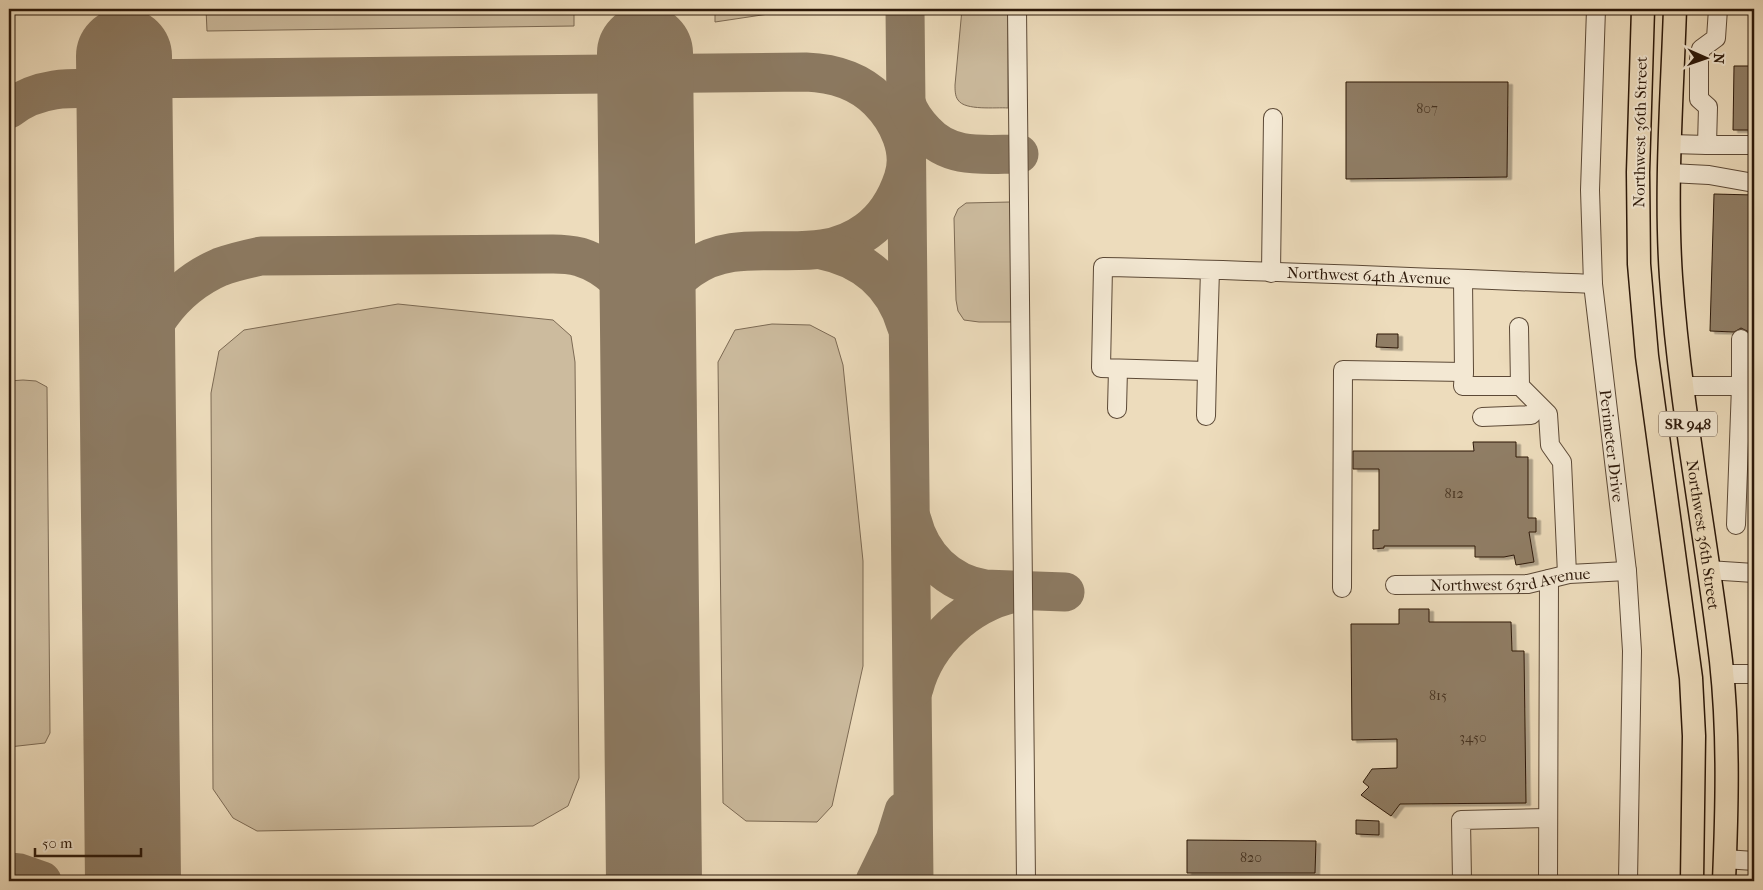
<svg xmlns="http://www.w3.org/2000/svg" width="1763" height="890" font-family="'IM FELL French Canon',serif">
  <defs>
    <filter id="shadow"><feDropShadow dx="4.5" dy="2.5" stdDeviation="0" flood-color="#0004"/></filter>
  </defs>
  <rect width="100%" height="100%" fill="#eddcbc"/>
  <filter id="stains"><feTurbulence type="fractalNoise" baseFrequency=".004" numOctaves="4"/><feColorMatrix values="0 0 0 0 .2 0 0 0 0 .09 0 0 0 0 .02 0 0 0 .5 -.17"/></filter>
  <radialGradient id="worn" r=".72"><stop offset=".6" stop-color="#630" stop-opacity="0"/><stop offset="1" stop-color="#630" stop-opacity=".3"/></radialGradient>
  <!-- green -->
  <g fill="#ccbb9e" stroke="#7c6a54">
    <path d="M206,9H574V26L207,31Z"/>
    <path d="M715,9H802L715,22Z"/>
    <path d="M962,9H1008V108C996,107 965,111 958,100C955,96 955,90 955,85Z"/>
    <path d="M1010,202L1013,322H979L964,320L958,311L956,300L954,218L958,209L966,203Z"/>
    <path d="M398,304L553,320L571,336L575,362L579,778L568,806L533,826L257,831L233,818L213,789L211,393L219,351L244,330Z"/>
    <path d="M772,324L810,325L835,338L843,365L863,561V666L832,806L817,822L746,821L723,803L718,362L735,330Z"/>
    <path d="M23,380L36,381L47,387L50,733L45,743L9,747V381Z"/>
  </g>
  <g fill="none" stroke-linecap="round" stroke-linejoin="round">
    <!-- taxiway -->
    <g stroke="#8c7a62" stroke-width="39">
      <path d="M905,9L914,881"/>
      <path d="M125,79L806,72C833,73 859,81 878,100C898,120 913,151 903,179C896,200 885,218 867,231C812,272 744,230 690,269C655,293 653,320 649,358"/>
      <path d="M906,103C910,115 916,123 925,132C950,160 985,154 1019,154"/>
      <path d="M9,109C43,82 84,89 125,89"/>
      <path d="M822,250C863,258 894,284 906,325"/>
      <path d="M129,480C129,449 127,416 132,385C140,333 172,288 220,267C233,262 247,259 261,256L553,254C562,254 572,255 580,257C606,265 632,288 641,314C645,325 646,336 647,348"/>
      <path d="M912,520C921,556 948,583 985,589L1065,592"/>
      <path d="M914,688C926,642 968,603 1015,593"/>
      <path d="M9,872L19,873L42,881"/>
      <path d="M875,881L895,840L904,811"/>
    </g>
    <!-- runway -->
    <g stroke="#8c7a62" stroke-width="96">
      <path d="M645,53L654,881"/>
      <path d="M124,56L133,881"/>
    </g>
  </g>
  <!-- building -->
  <g fill="#907e66" stroke="#2c1809" filter="url(#shadow)">
    <path d="M1734,66H1754V130H1733Z"/>
    <path d="M1346,82H1508L1507,177L1346,179Z"/>
    <path d="M1714,194L1754,195V332H1749L1741,328L1734,332L1710,331Z"/>
    <path d="M1377,334H1398V348L1376,347Z"/>
    <path d="M1473,442H1516V457H1528V518H1536V532H1529L1534,562L1516,565L1514,555L1504,557H1475V546H1384V548L1373,549V530H1379V469H1353V451H1474Z"/>
    <path d="M1399,609H1429V622H1511L1512,651H1524L1526,803L1400,804L1391,816L1361,795L1369,787L1363,782L1372,769L1397,768V739L1352,740L1351,624H1399Z"/>
    <path d="M1356,820L1379,821V835L1356,834Z"/>
    <path d="M1187,840L1316,841L1315,873H1187Z"/>
  </g>
  <g fill="none" stroke-linecap="round" stroke-linejoin="round">
    <!-- minor casing -->
    <g stroke="#5c4936" stroke-width="20">
      <g id="minor">
        <path d="M1017,9L1026,881"/>
        <path id="s1" d="M1596,9L1590,190L1593,284L1627,571L1632,651L1628,881"/>
        <path d="M1671,144L1707,145L1708,107L1699,99V59L1701,49L1716,38L1718,9"/>
        <path d="M1707,145H1754"/>
        <path d="M1670,173L1709,175L1754,183"/>
        <path id="s2" d="M1210,270L1207,371L1101,368L1103,267C1266,270 1430,278 1593,284"/>
        <path d="M1271,273L1273,118"/>
        <path d="M1519,327L1520,386L1548,414L1550,445L1562,462L1567,574"/>
        <path d="M1464,372L1463,386H1520"/>
        <path d="M1683,386H1741V339"/>
        <path d="M1117,409L1118,369"/>
        <path d="M1206,416L1207,371"/>
        <path d="M1482,417L1531,415L1539,406"/>
        <path d="M1736,525L1741,386"/>
        <path d="M1708,570L1754,573"/>
        <path id="s3" d="M1395,585L1528,584L1569,574L1627,571"/>
        <path d="M1342,588L1343,370L1464,372L1463,280"/>
        <path d="M1722,674H1754"/>
        <path d="M1725,859L1754,861"/>
        <path d="M1462,881L1461,820L1548,818"/>
        <path d="M1548,881L1549,579"/>
      </g>
    </g>
    <!-- major casing -->
    <g stroke="#2c1809" stroke-width="25">
      <g id="major">
        <path d="M1643,9L1638,172L1639,264L1647,356L1691,678L1694,736L1692,881"/>
        <path id="s4" d="M1675,9C1672,98 1665,188 1671,277C1680,406 1706,533 1721,661C1729,734 1727,808 1724,881"/>
      </g>
    </g>
    <!-- minor -->
    <use href="#minor" stroke="#f3e8d3" stroke-width="18"/>
    <!-- major -->
    <use href="#major" stroke="#eddcbc" stroke-width="22"/>
  </g>
  <g text-anchor="middle" dominant-baseline="central" stroke-width="4" stroke-linejoin="round" paint-order="stroke">
    <!-- number labels -->
    <g font-size="14" fill="#453220">
      <text x="1427" y="108">807</text>
      <text x="1454" y="493">812</text>
      <text x="1438" y="695">815</text>
      <text x="1473" y="737">3450</text>
      <text x="1251" y="857">820</text>
    </g>
    <!-- shield labels -->
    <rect fill="#f3e8d3" stroke="#685646" stroke-width="1" x="1659" y="411.5" width="58" height="25" rx="4"/>
    <g font-size="15" font-weight="bold" fill="#2c1809">
      <text x="1688" y="424">SR 948</text>
    </g>
    <!-- street labels -->
    <g font-size="16" fill="#2c1809" stroke="#f3e8d3">
      <text transform="translate(1640 132) rotate(-89)">Northwest 36th Street</text>
      <text stroke="none"><textPath href="#s2" startOffset="574">Northwest 64th Avenue</textPath></text>
      <text stroke="none"><textPath href="#s1" startOffset="438">Perimeter Drive</textPath></text>
      <text stroke="none"><textPath href="#s4" startOffset="528">Northwest 36th Street</textPath></text>
      <text stroke="none"><textPath href="#s3" startOffset="116">Northwest 63rd Avenue</textPath></text>
    </g>
  </g>
  <!-- margin -->
  <rect width="1763" height="890" fill="none" stroke="#eddcbc" stroke-width="30"/>
  <rect x="10" y="10" width="1743" height="870" fill="none" stroke="#2c1809" stroke-width="2.5"/>
  <rect x="15" y="15" width="1733" height="860" fill="none" stroke="#2c1809"/>
  <!-- north arrow -->
  <g transform="translate(1706 58) rotate(92)" stroke="#f3e8d3" stroke-width="4" paint-order="stroke">
  <path d="M0-4L9 19L0 12L-9 19Z" fill="#2c1809"/>
  <text y="-8" font-size="14" font-weight="bold" text-anchor="middle" fill="#2c1809">N</text>
  </g>
  <!-- scale -->
  <path d="M35 848v8h106v-8" fill="none" stroke="#2c1809" stroke-width="2.5"/>
  <text x="42" y="848" font-size="15" fill="#2c1809" stroke="#f3e8d3" stroke-width="4" paint-order="stroke">50 m</text>
  <rect width="100%" height="100%" filter="url(#stains)"/>
  <rect width="100%" height="100%" fill="url(#worn)"/>
</svg>
